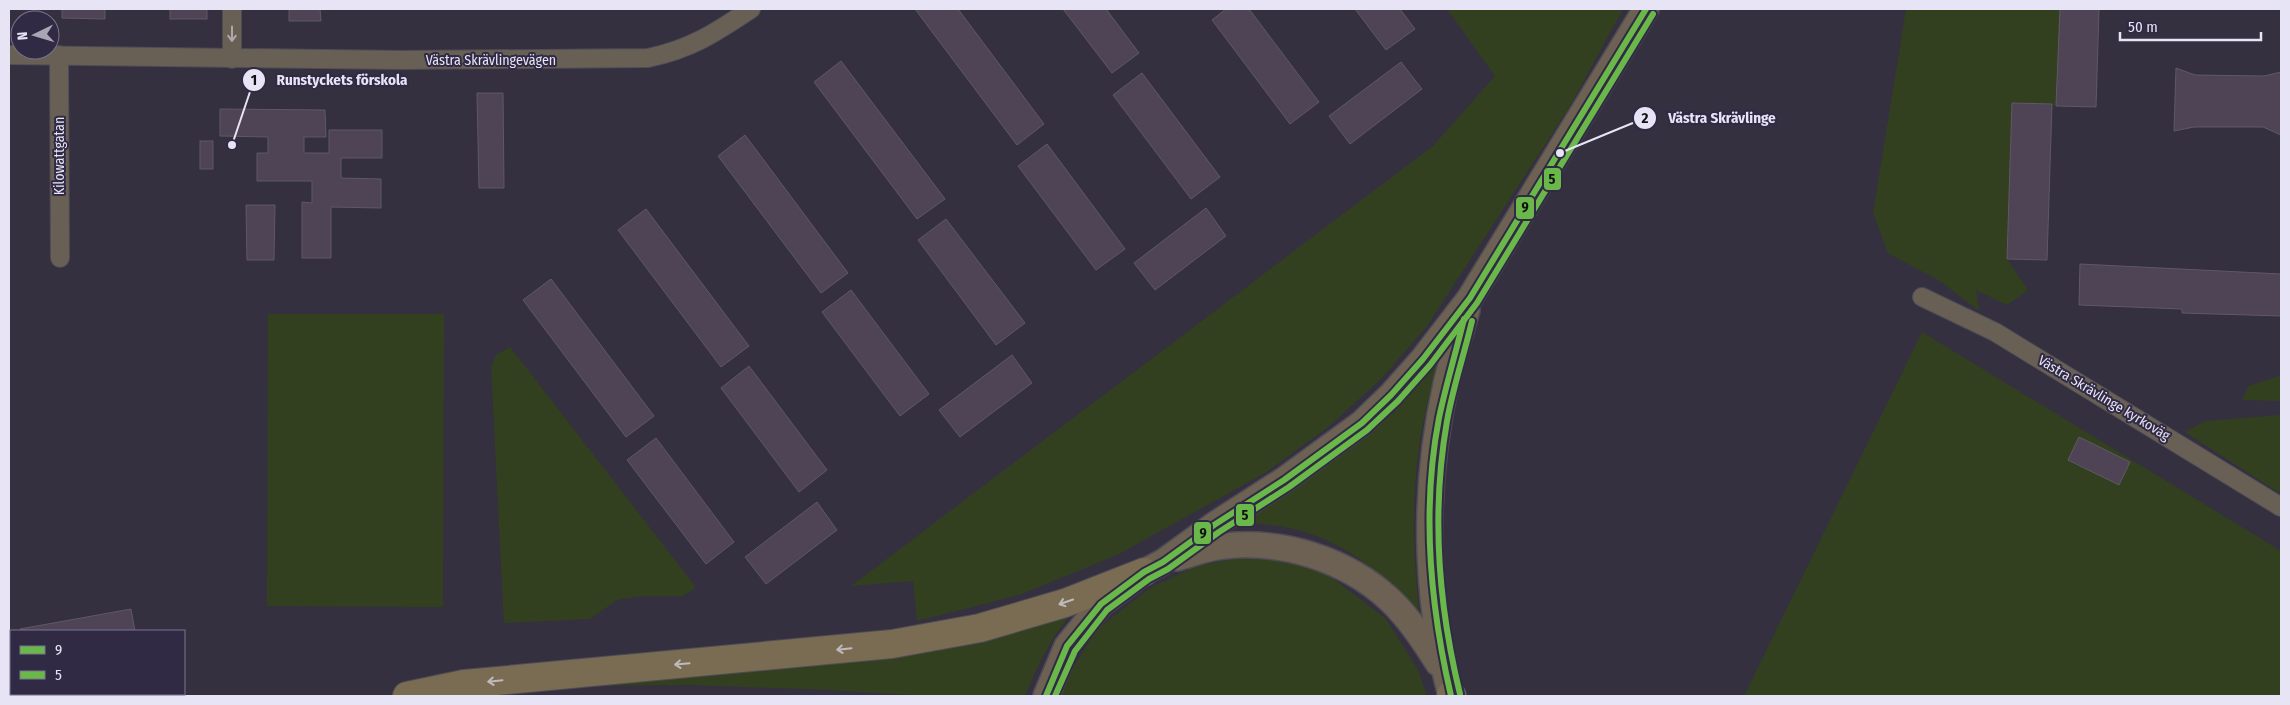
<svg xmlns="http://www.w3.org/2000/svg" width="2290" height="705" font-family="'Fira Sans Condensed',sans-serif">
  <rect width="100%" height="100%" fill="#34303f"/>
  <!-- green -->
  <g fill="#33401f">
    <path d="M1447,9H1623L1570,106L1427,326L1382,378L1327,428L1265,473L1117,555L1019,595L917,621L913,581L851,586L1433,146L1495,76Z"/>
    <path d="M1906,9H2060L2056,106L2012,103L2007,259L2028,290L2007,305L1976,290L1979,311L1940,281L1888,253L1873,213Z"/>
    <path d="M268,314H444L443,607L267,606Z"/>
    <path d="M1922,332L2281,551V696H1744Z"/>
    <path d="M1446,342C1412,434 1409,515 1419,612C1378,571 1344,539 1285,527C1271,524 1257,524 1243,522C1294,488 1349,455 1393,412C1414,392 1430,366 1446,342Z"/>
    <path d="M510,347L695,586L693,590L682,596H642L617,600L590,619L504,623L491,367L496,355Z"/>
    <path d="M2281,375V401L2242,400L2249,386Z"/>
    <path d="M2281,415V494L2185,432L2205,421Z"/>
    <path d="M1241,557L1282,558L1326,573L1386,619L1418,670L1427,696H1061L1063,685L1096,630L1150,588L1194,567Z"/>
    <path d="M1074,611C1051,636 1038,665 1025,696H928L830,690L691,685L475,687Z"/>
  </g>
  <!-- building -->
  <g fill="#4f4455" stroke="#5f5965">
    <path d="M62,9H105V19L62,18Z"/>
    <rect x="170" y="9" width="37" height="10"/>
    <path d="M289,9H320L321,21H289Z"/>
    <path d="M915,9H958L1044,124L1017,145Z"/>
    <path d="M1063,9H1106L1139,53L1112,73Z"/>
    <path d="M1226,9H1249L1319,102L1290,124L1212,20Z"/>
    <path d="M1355,9H1400L1415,29L1386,50Z"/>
    <path d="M2060,9H2099L2096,107L2056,106Z"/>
    <path d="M841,61L945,199L917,219L814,82Z"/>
    <path d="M1401,62L1422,89L1350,144L1329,116Z"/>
    <path d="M2176,68L2195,75L2264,76L2281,72V135L2263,127H2194L2174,131Z"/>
    <path d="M1142,73L1220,177L1191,199L1113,95Z"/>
    <path d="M477,93H503L504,188H479Z"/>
    <path d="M2012,103L2052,104L2047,260L2007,259Z"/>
    <path d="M220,109L325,110L326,137H304V153H329V130H382V158H341V178L381,179V208L331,207V258H302V202L312,203V181H257V153H268V137L220,136Z"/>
    <path d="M745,135L848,273L821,293L718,156Z"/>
    <rect x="200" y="141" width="13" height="28"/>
    <path d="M1047,144L1125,249L1096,270L1018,166Z"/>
    <path d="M246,205H275L274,260H247Z"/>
    <path d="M1206,208L1226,236L1155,290L1134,263Z"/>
    <path d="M646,209L749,346L721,367L618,230Z"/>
    <path d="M946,219L1025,323L996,345L918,240Z"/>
    <path d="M2080,264L2281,274V316L2182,313V309L2079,305Z"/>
    <path d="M551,279L654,416L626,437L523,300Z"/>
    <path d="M851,290L929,394L900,416L822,312Z"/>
    <path d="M1012,355L1032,383L960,437L939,410Z"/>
    <path d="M749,366L827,470L799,492L721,388Z"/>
    <path d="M2079,437L2130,462L2119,485L2068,460Z"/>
    <path d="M656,438L734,542L706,564L627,460Z"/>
    <path d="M817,502L837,530L766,584L745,557Z"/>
    <path d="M131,609L135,631H21L20,629Z"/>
  </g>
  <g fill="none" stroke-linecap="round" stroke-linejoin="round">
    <!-- minor casing -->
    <g stroke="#4e4b57" stroke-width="20">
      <g id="minor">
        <path d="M232,9V59"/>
        <path d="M9,55L401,60L648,58C691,49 715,33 751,9"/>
        <path d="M59,55L60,258"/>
        <path d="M1922,297L1995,332L2281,507"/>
      </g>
    </g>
    <!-- secondary casing -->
    <g stroke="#4e4b57" stroke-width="28">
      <g id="secondary">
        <path d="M1177,558C1192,554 1209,547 1225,546C1283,540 1346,559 1390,600C1409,618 1424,641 1438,663"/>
        <path d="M1046,696L1067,646L1101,604L1144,572L1163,562L1214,525L1284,480L1362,423L1391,395L1423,359L1470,298L1646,9"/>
        <path d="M1451,696C1424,595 1423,486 1446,384C1452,359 1460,335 1467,310"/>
      </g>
    </g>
    <!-- motorway casing -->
    <g stroke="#4e4b57" stroke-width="30">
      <g id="motorway">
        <path d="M1451,695L1452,696"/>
        <path d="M407,696L464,684L892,644L980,628L1065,603L1144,572"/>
      </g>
    </g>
    <!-- minor -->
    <use href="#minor" stroke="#686055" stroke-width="18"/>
    <!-- secondary -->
    <use href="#secondary" stroke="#6c6152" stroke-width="25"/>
    <!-- motorway -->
    <use href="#motorway" stroke="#796c53" stroke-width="28"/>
    <!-- bus-1 casing -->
    <g stroke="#312a45" stroke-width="10">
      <g id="bus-1">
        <path d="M1046,696L1067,646L1101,604L1144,572L1163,562L1214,525L1284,480L1362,423L1391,395L1423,359L1470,298L1646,9"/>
        <path d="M1451,696C1430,605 1421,511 1439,418C1446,385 1456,352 1464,319"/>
      </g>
    </g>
    <!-- bus-2 casing -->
    <g stroke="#312a45" stroke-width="10">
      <g id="bus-2">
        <path d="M1460,694C1438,604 1431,513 1447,421C1453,387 1464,355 1472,321"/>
        <path d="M1055,696L1075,651L1107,610L1149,579L1168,569L1219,532L1289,487L1367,430L1398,401L1430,365L1477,303L1653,14"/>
      </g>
    </g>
    <!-- bus-1 -->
    <use href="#bus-1" stroke="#6bb84a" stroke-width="6"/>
    <!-- bus-2 -->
    <use href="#bus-2" stroke="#6bb84a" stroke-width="6"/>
  </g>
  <!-- one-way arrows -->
  <defs><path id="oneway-shaft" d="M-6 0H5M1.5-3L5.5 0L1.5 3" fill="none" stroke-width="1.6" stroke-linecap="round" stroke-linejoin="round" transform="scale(1.25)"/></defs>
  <use stroke="#aea9ad" href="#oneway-shaft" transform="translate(232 34) rotate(90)"/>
  <g stroke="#c0babc">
    <use href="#oneway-shaft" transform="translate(1066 602) rotate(161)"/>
    <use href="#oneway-shaft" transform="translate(844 649) rotate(174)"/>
    <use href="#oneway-shaft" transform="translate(682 664) rotate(175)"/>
    <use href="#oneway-shaft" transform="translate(495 681) rotate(174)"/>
  </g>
  <g text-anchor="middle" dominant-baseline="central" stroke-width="4" stroke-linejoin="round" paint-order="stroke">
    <!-- street labels -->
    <g font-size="14" fill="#e7e4f5" stroke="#312a45">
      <text x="491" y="60">Västra Skrävlingevägen</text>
      <text transform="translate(59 156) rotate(-90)">Kilowattgatan</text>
      <text transform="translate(2104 398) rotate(31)">Västra Skrävlinge kyrkoväg</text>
    </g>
  </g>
  <!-- callouts -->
  <path fill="none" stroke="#e7e4f5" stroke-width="2" d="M232 145L254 80M1560 153L1645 118"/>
  <g fill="#e7e4f5" stroke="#312a45" stroke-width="2">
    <circle cx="232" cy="145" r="5"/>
    <circle cx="1560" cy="153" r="5"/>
    <circle cx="254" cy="80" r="12"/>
    <circle cx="1645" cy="118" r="12"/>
  </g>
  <g font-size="15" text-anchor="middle" font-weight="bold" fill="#111">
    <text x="254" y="85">1</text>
    <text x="1645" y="123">2</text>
  </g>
  <g font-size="15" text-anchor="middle" font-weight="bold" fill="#e7e4f5" stroke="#312a45" stroke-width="4" stroke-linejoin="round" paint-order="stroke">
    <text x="342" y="85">Runstyckets förskola</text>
    <text x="1722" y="123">Västra Skrävlinge</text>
  </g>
  <g stroke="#312a45" stroke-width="2">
    <rect x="1543" y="167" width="19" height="24" rx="5" fill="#6bb84a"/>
    <rect x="1515" y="196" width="20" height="24" rx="5" fill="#6bb84a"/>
    <rect x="1235" y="503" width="20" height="24" rx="5" fill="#6bb84a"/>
    <rect x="1193" y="521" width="19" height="24" rx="5" fill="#6bb84a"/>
  </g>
  <g font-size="14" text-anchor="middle" font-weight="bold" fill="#111">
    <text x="1552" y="184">5</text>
    <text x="1525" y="212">9</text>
    <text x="1245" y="520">5</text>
    <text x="1203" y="538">9</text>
  </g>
  <!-- border -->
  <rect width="2290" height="705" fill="none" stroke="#e7e4f5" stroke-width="20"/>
  <!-- legend -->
  <rect x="10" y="630" width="175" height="65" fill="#312a45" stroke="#7a748b"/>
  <rect x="20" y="646" width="25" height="8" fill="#6bb84a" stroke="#7a748b"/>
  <text x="55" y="655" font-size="15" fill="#e7e4f5">9</text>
  <rect x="20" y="671" width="25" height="8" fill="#6bb84a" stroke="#7a748b"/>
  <text x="55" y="680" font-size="15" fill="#e7e4f5">5</text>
  <!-- north arrow -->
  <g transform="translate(35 35) rotate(265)"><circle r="24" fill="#312a45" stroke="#7a748b"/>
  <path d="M0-4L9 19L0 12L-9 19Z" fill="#a8a5b5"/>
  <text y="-8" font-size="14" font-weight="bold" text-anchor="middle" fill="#e7e4f5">N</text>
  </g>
  <!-- scale -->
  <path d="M2120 32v8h141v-8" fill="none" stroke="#e7e4f5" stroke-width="2.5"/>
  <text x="2128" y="32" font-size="15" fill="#e7e4f5" stroke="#312a45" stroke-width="4" paint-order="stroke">50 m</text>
</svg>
